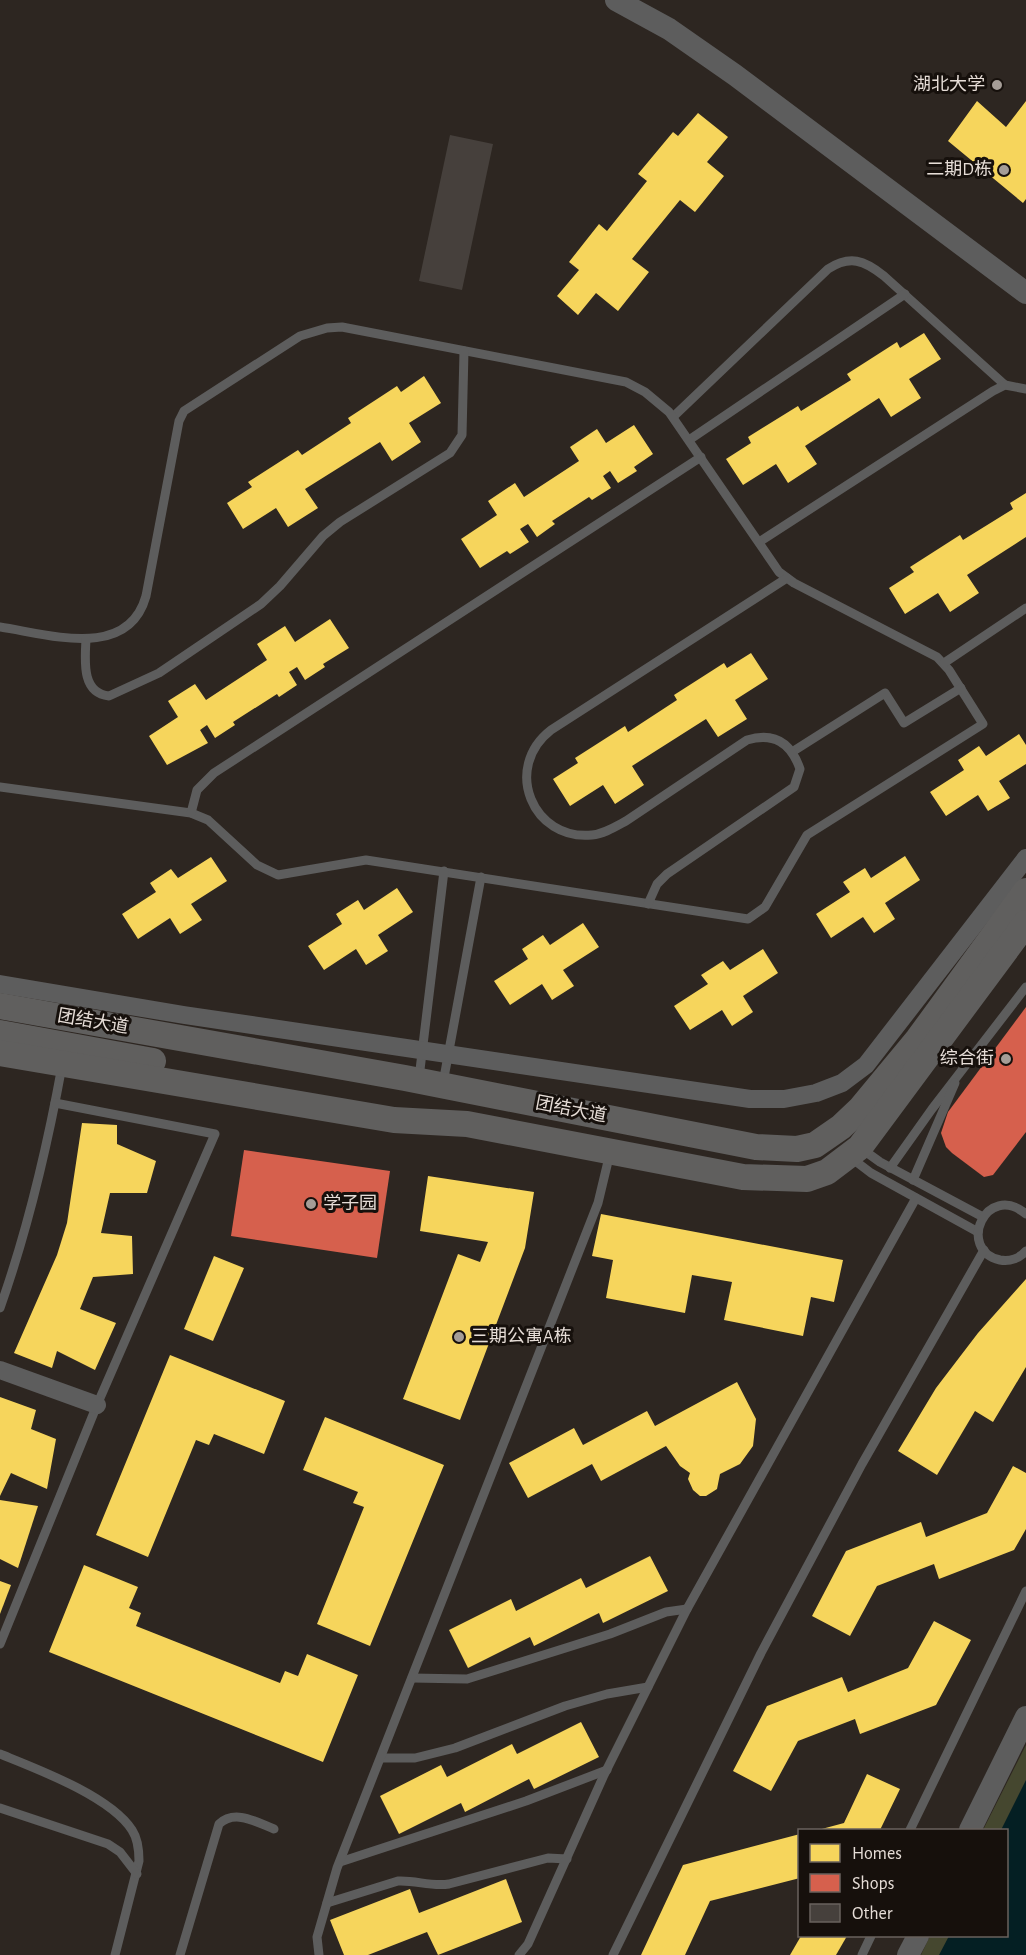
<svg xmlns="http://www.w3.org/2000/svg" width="1026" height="1955" font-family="'Alegreya Sans','Noto Sans SC',sans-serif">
  <rect width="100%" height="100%" fill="#2d2621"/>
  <!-- green -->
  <path fill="#45472f" d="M1026,1745V1955H921L930,1936H1006V1830H983Z"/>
  <!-- water -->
  <path fill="#041f23" d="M1026,1780V1955H939L949,1936H1006V1830H1001Z"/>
  <!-- homes -->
  <g fill="#f6d55c">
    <path d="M977,101L1006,127L1026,101V199L1023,203L948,141Z"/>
    <path d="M698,113L728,137L707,162L724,176L695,212L680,200L632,259L649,272L618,311L596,293L578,315L557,296L579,270L569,262L599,224L607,231L647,181L638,174L673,132L678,136Z"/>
    <path d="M924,333L941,359L909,379L921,398L891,417L879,398L805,446L817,464L788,483L776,464L743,485L726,459L751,443L748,437L798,406L801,411L851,380L847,374L897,342L900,348Z"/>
    <path d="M424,376L441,403L409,423L421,442L392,461L380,442L305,489L318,508L288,527L276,508L243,529L227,503L252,487L248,482L298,450L302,455L351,423L348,418L397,386L401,392Z"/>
    <path d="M634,425L653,454L634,467L637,471L618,483L610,471L603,476L611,488L592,500L589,497L552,521L555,524L537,537L528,524L520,529L529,542L510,554L507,551L480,568L461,539L497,515L488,501L515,483L524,497L579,461L570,447L597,429L606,443Z"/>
    <path d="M1026,493V537L967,575L979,593L950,612L938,593L905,614L889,588L914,572L910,567L960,535L963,540L1013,509L1010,503Z"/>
    <path d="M330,619L349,648L323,664L325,667L305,680L297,667L289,672L297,685L279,697L277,694L233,722L235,725L215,738L207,725L200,730L208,743L167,765L149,736L178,717L168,701L195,684L206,700L267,660L257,644L285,626L295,642Z"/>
    <path d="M751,653L768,679L735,700L747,719L718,737L706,719L632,766L644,785L615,804L603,785L570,806L553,779L578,763L575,758L625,726L628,732L677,700L674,695L724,663L727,668Z"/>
    <path d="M1019,734L1026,745V764L999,781L1010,798L988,811L978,795L946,816L930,792L964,770L958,760L979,746L986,756Z"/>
    <path d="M905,856L920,880L885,903L895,919L874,933L863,917L831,938L816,914L850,892L843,882L865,868L871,878Z"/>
    <path d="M211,857L227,881L191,904L202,920L180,934L170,918L138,939L122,914L156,892L150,883L171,869L178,878Z"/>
    <path d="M397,888L413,912L378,935L388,951L366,965L356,949L324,970L308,946L342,924L336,914L358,900L364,910Z"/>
    <path d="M583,923L599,947L563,970L574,986L552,1000L542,984L510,1005L494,981L528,959L522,949L543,935L550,945Z"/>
    <path d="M763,949L778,973L743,996L753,1012L732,1026L722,1010L690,1030L674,1006L708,984L701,975L723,961L730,970Z"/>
    <path d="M82,1123L117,1125V1144L156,1161L147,1193H110L101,1233L132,1236L133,1274L93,1277L80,1309L116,1323L95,1370L57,1351L52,1368L14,1353L57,1255L67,1223Z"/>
    <path d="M428,1176L534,1192L525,1248L460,1420L403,1399L458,1254L480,1262L488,1242L420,1231Z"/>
    <path d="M601,1214L843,1260L834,1302L811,1297L803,1336L724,1320L732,1282L692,1275L685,1313L606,1298L613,1260L592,1256Z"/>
    <path d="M214,1256L244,1268L213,1341L184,1329Z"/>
    <path d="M1026,1279V1367L993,1422L975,1411L937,1475L898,1451L936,1388L978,1333Z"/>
    <path d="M170,1355L285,1401L264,1454L214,1434L209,1445L196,1440L148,1557L96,1535Z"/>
    <path d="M737,1382L756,1419L753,1446L740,1464L720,1474L717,1489L706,1496H700L693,1490L688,1479L690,1473L680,1466L666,1446L601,1481L592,1464L528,1498L509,1463L574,1428L583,1445L647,1411L655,1426Z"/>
    <path d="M0,1397L36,1410L31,1429L56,1439L47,1489L11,1473L0,1496Z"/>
    <path d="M325,1417L444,1465L370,1646L317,1624L364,1507L353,1503L358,1492L303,1470Z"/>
    <path d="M1013,1466L1026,1473V1529L1014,1550L939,1579L934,1564L877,1586L850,1636L812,1616L846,1551L921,1522L926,1537L987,1513Z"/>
    <path d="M0,1500L38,1506L18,1568L0,1559Z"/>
    <path d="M650,1556L668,1591L603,1623L599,1613L534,1646L530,1637L468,1668L449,1630L511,1599L516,1611L581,1578L586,1588Z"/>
    <path d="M84,1565L138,1587L129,1608L141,1613L136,1626L280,1683L285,1671L298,1676L307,1654L358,1675L323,1762L49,1652Z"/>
    <path d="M0,1581L11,1585L0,1614Z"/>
    <path d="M934,1621L971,1640L936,1705L860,1734L855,1719L798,1741L771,1791L733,1771L767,1706L842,1677L848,1692L908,1668Z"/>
    <path d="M581,1722L599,1757L534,1789L529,1779L465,1812L461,1803L399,1834L380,1796L441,1765L447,1777L512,1744L517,1754Z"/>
    <path d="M867,1774L900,1789L880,1830H818L844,1823Z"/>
    <path d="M800,1834V1878L710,1901L685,1955H641L683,1865Z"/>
    <path d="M506,1879L522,1922L438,1955L427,1932L368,1955H344L330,1920L410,1889L419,1913Z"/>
    <path d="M801,1936H847L836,1955H790Z"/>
  </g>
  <!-- shops -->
  <g fill="#d6604d">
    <path d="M1026,1007V1132L993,1175L984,1177L952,1153L946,1147L941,1133L948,1112Z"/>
    <path d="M244,1150L390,1171L377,1258L231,1236Z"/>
  </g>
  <!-- building -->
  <path fill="#46403c" d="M450,135L493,144L462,290L419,281Z"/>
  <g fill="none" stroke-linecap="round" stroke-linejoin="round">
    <!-- service -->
    <g stroke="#5d5d5d" stroke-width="9">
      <path d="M673,417L828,269C850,255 864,260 884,276L1005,385"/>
      <path d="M689,440L905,294"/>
      <path d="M759,542L993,391L1005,385L1026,389"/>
      <path d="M0,627C48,634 128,661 146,596L179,421L184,411L300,336L327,328L342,327L626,382L645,392L669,412L779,572L794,583L937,657L949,670L983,724L807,835L765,907L748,919L366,860L278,875L257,865L208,820L191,813L0,787"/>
      <path d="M86,639C85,660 81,693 109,696L159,673L261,604L280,586L323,536L340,522L450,453L462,435L464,351"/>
      <path d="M944,663L1026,608"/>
      <path d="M792,752L885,693L904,723L961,688"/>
      <path d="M191,813L197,790L214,773L701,457"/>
      <path d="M648,904L657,884L667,874L794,787L800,769C791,743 774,732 747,740L626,821C615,827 604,834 592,835C533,841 502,768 551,730L787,578"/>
      <path d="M419,1078L444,871"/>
      <path d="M443,1083L481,877"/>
      <path d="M862,1149L880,1162L983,1217"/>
      <path d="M850,1157L871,1173L978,1232"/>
      <path d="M890,1168L932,1109L1026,987"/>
      <path d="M913,1180L955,1083"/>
      <path d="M1026,1214C986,1181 956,1250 1000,1260C1010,1262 1020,1258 1026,1251"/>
      <path d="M0,1308C28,1229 47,1148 62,1066"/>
      <path d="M0,1644L97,1405L215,1134L55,1103"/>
      <path d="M412,1678L467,1679L610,1634L666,1612L687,1609"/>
      <path d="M0,1754C37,1769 110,1796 132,1830C138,1839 139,1850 139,1861L115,1955"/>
      <path d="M381,1758H415L455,1748L565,1706L607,1694L648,1687"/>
      <path d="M0,1808L108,1844L120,1852L137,1874"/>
      <path d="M910,1830L1026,1591"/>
      <path d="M340,1862L526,1801L607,1770"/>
      <path d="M327,1903L398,1881C416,1880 431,1887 449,1884L548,1858L567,1859"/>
      <path d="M180,1955L219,1824C235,1809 256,1822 274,1829"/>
      <path d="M319,1955L317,1937L337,1868L598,1203L610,1153"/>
      <path d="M519,1955L528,1944L604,1775L687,1609L916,1198"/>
      <path d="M613,1955L761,1653L862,1464L984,1250"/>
      <path d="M862,1955L871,1936"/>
    </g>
    <!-- minor -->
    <g stroke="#5d5d5d" stroke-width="18">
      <path d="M0,984L184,1015L750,1099H784L816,1093L842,1083L866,1065L1026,858"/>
      <path d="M0,1370L97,1405"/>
    </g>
    <!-- tertiary -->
    <g stroke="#5d5d5d" stroke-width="22">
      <path d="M616,0L669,29L735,75L1026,293"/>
      <path d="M970,1830L1026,1717"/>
      <path d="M908,1955L918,1936"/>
    </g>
    <!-- secondary -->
    <g stroke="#605f5e" stroke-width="26">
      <path d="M0,1006L405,1078L756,1147L797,1149L815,1145L841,1127L860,1109L918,1039L1026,891"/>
      <path d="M0,1033L153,1061"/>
      <path d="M0,1053L394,1120L467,1124L743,1177L807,1179L827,1172L860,1147L1026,923"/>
    </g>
  </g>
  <!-- markers -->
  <g fill="#a59d97" stroke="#16100c" stroke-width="2">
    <circle cx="997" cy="85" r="6"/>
    <circle cx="1004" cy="170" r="6"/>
    <circle cx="1006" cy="1059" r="6"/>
    <circle cx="311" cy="1204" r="6"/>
    <circle cx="459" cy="1337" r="6"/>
  </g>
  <g text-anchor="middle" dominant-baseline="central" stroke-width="6" stroke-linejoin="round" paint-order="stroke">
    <!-- poi labels -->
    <g font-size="18" fill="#e6ddd7" stroke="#16100c" text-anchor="end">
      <text x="985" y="85">湖北大学</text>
      <text x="992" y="170">二期D栋</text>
      <text x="994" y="1059">综合街</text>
      <text x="323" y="1204" text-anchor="start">学子园</text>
      <text x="471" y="1337" text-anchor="start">三期公寓A栋</text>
    </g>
    <!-- street labels -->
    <g font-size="18" fill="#e6ddd7" stroke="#16100c">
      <text transform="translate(93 1022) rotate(10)">团结大道</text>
      <text transform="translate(571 1110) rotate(11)">团结大道</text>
    </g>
  </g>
  <!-- legend -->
  <rect x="798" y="1829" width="210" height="108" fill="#16100c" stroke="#69625d" stroke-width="1.5"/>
  <rect x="810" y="1844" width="30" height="18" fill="#f6d55c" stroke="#69625d" stroke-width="1.5"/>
  <text x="852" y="1859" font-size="18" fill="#e6ddd7">Homes</text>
  <rect x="810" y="1874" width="30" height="18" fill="#d6604d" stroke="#69625d" stroke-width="1.5"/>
  <text x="852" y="1889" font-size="18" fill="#e6ddd7">Shops</text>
  <rect x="810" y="1904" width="30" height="18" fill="#46403c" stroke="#69625d" stroke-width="1.5"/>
  <text x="852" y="1919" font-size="18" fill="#e6ddd7">Other</text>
</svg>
